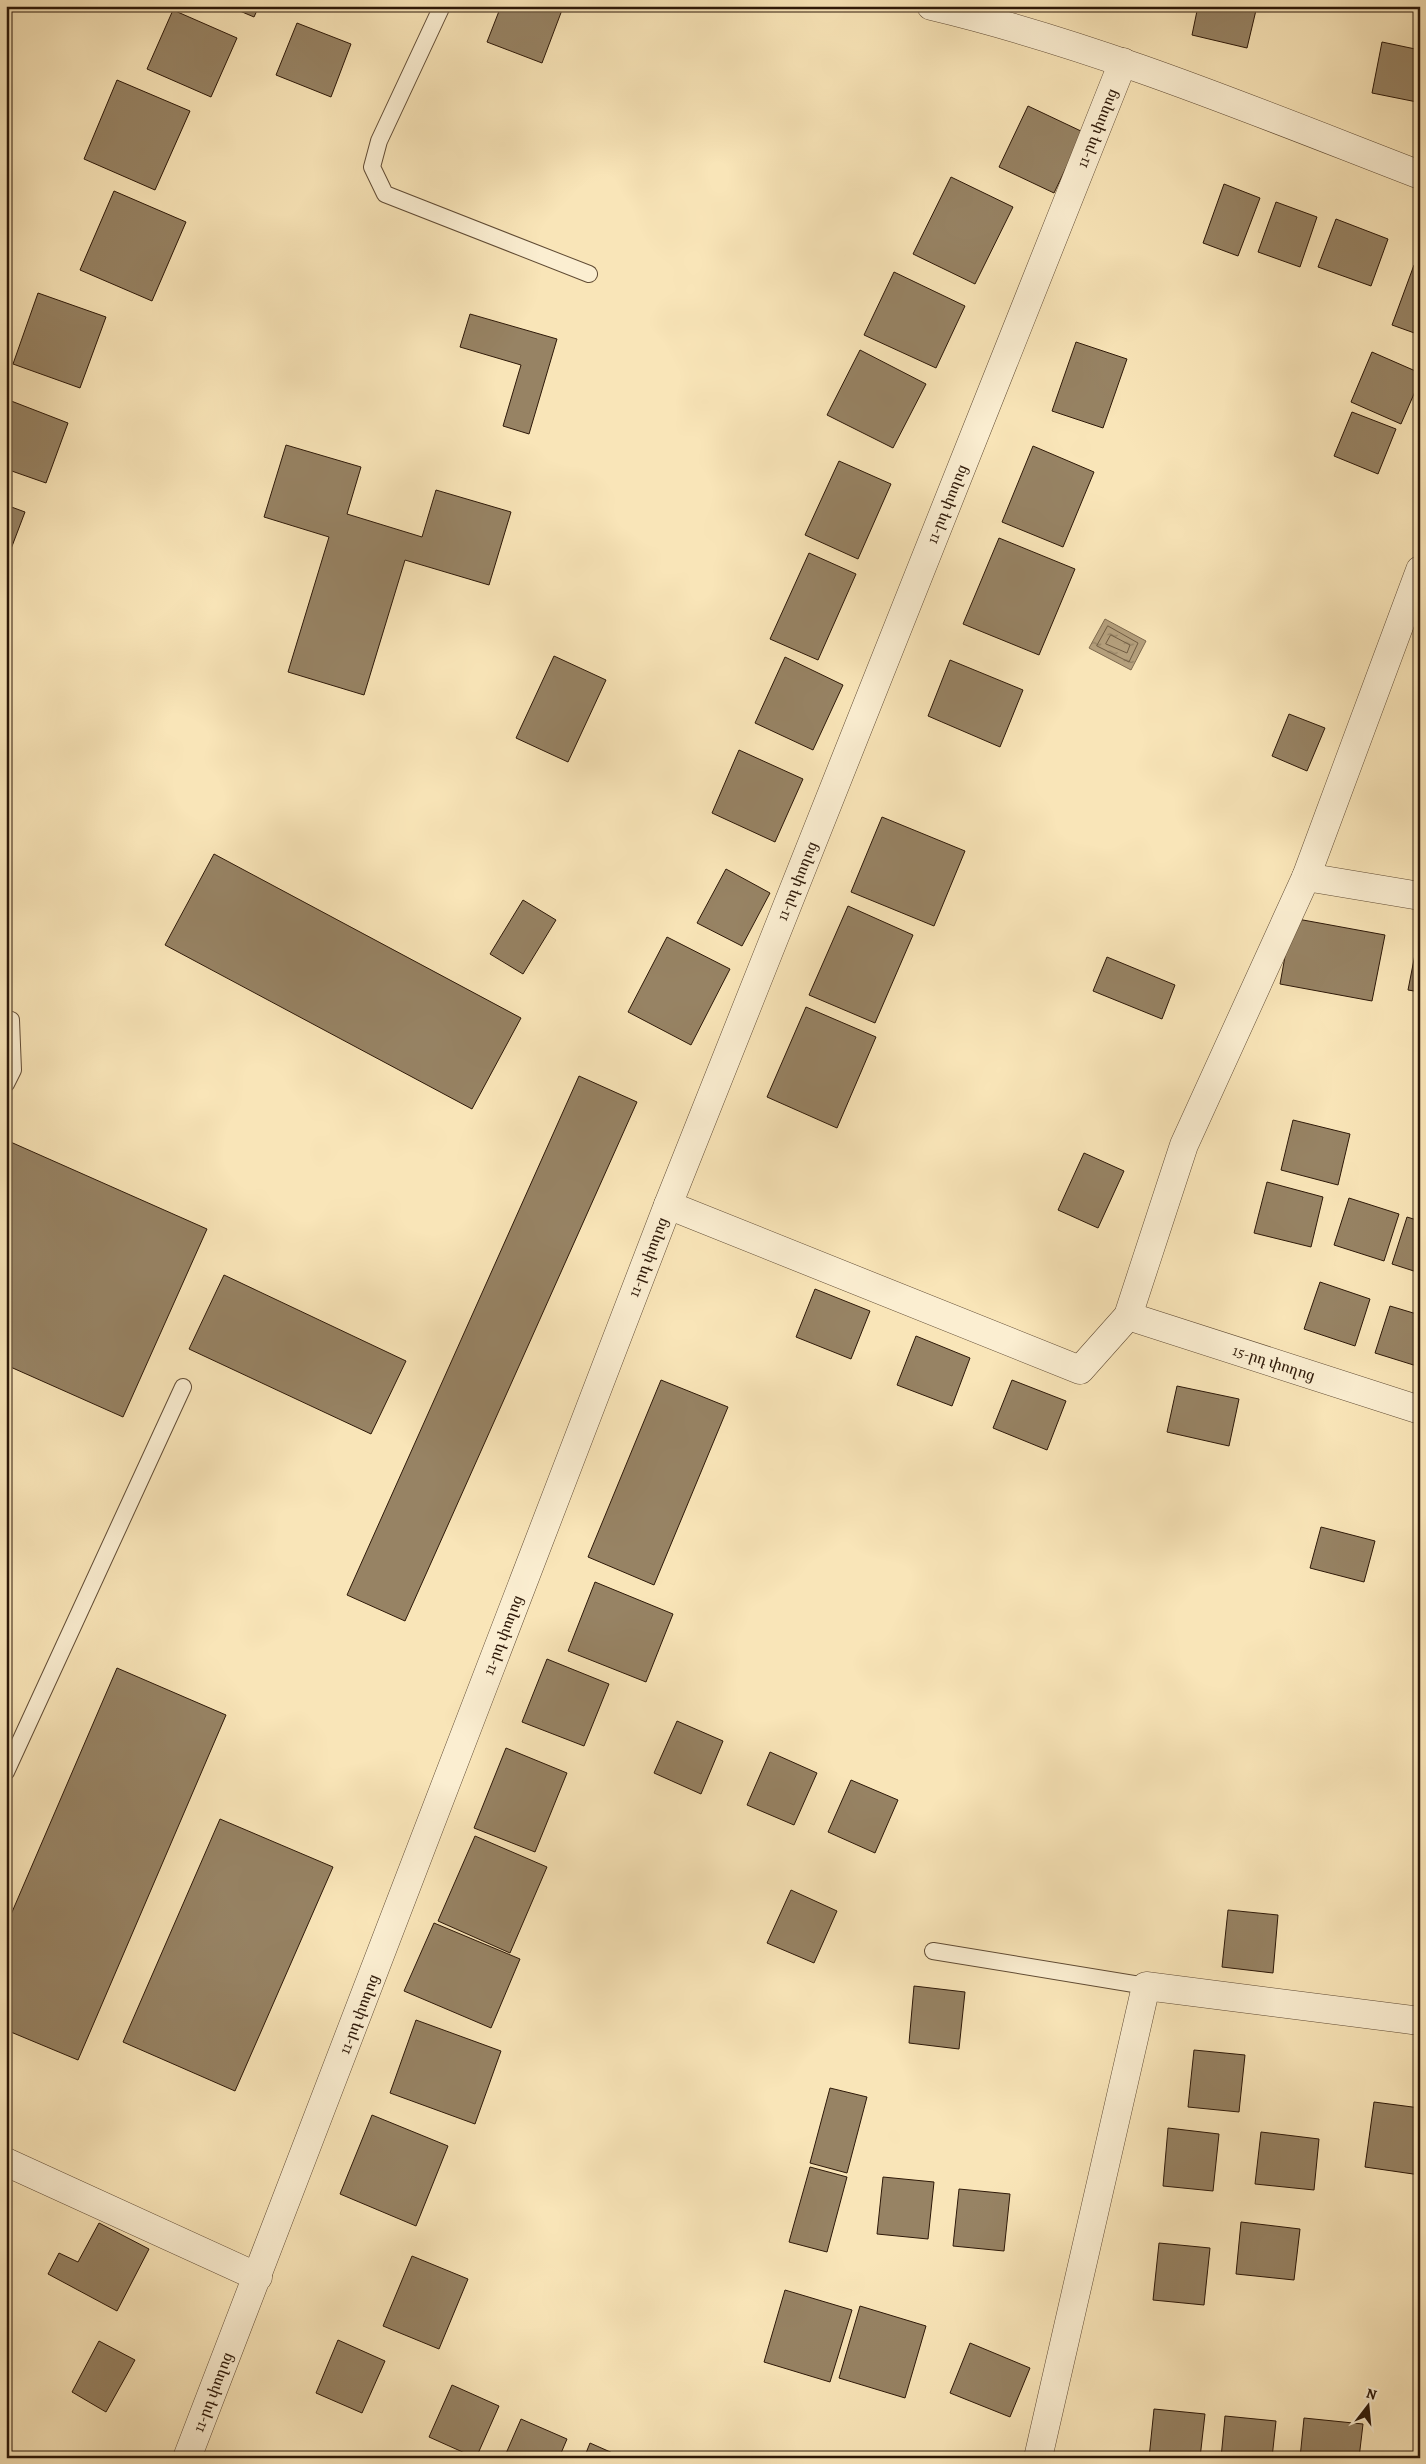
<svg xmlns="http://www.w3.org/2000/svg" width="1426" height="2464" font-family="Alegreya,'Noto Serif Armenian',serif">
  <defs>
    <pattern id="water-ripples" width="26" height="14" patternUnits="userSpaceOnUse" patternTransform="scale(1.25)"><rect width="26" height="14" fill="#b49f7c"/><path d="M2 4q2-2 4 0t4 0M15 11q2-2 4 0t4 0" fill="none" stroke="#938164"/></pattern>
  </defs>
  <rect width="100%" height="100%" fill="#f9e5b8"/>
  <filter id="stains"><feTurbulence type="fractalNoise" baseFrequency=".004" numOctaves="4"/><feColorMatrix values="0 0 0 0 .2 0 0 0 0 .09 0 0 0 0 .02 0 0 0 .5 -.17"/></filter>
  <radialGradient id="worn" r=".72"><stop offset=".6" stop-color="#630" stop-opacity="0"/><stop offset="1" stop-color="#630" stop-opacity=".3"/></radialGradient>
  <!-- water -->
  <path fill="url(#water-ripples)" stroke="#7e694e" d="M1105,619L1146,641L1131,670L1089,648Z"/>
  <g fill="none" stroke-linecap="round" stroke-linejoin="round">
    <!-- shore -->
    <g stroke="#705c42" stroke-width="1">
      <path d="M1108,626L1138,643L1129,662L1097,646Z"/>
      <path d="M1111,635L1130,645L1127,653L1106,644Z"/>
    </g>
  </g>
  <!-- building -->
  <g fill="#978364" stroke="#2d1808">
    <path d="M228,6H259L254,17Z"/>
    <path d="M501,6H551L562,10L542,63L487,42Z"/>
    <path d="M1198,6H1257L1247,48L1192,35Z"/>
    <path d="M173,10L237,38L211,97L147,69Z"/>
    <path d="M297,23L351,44L331,97L276,75Z"/>
    <path d="M1382,42L1420,50V89L1417,102L1372,93Z"/>
    <path d="M117,80L190,111L155,190L84,159Z"/>
    <path d="M1028,106L1083,132L1054,193L999,167Z"/>
    <path d="M951,177L1013,207L975,284L913,254Z"/>
    <path d="M1224,184L1260,198L1238,256L1203,243Z"/>
    <path d="M114,191L186,222L152,301L80,270Z"/>
    <path d="M1276,202L1317,217L1300,267L1258,252Z"/>
    <path d="M1336,219L1388,239L1371,286L1318,267Z"/>
    <path d="M1414,265L1420,268V335L1392,325Z"/>
    <path d="M894,272L965,306L936,368L864,335Z"/>
    <path d="M38,293L106,317L80,388L13,364Z"/>
    <path d="M470,314L557,339L529,434L503,426L521,365L460,347Z"/>
    <path d="M1076,342L1127,359L1103,428L1052,411Z"/>
    <path d="M860,350L926,384L893,448L827,415Z"/>
    <path d="M1372,352L1420,373V380L1401,424L1351,402Z"/>
    <path d="M6,399L68,423L46,483L6,469Z"/>
    <path d="M1352,412L1396,429L1378,474L1334,456Z"/>
    <path d="M286,445L361,467L347,514L422,537L436,490L511,512L489,585L405,560L364,695L288,672L329,537L264,517Z"/>
    <path d="M1033,446L1094,472L1063,547L1002,522Z"/>
    <path d="M839,461L891,484L858,559L805,535Z"/>
    <path d="M6,505L25,512L6,562Z"/>
    <path d="M999,538L1075,569L1039,655L963,624Z"/>
    <path d="M809,553L856,574L818,660L770,639Z"/>
    <path d="M554,656L606,680L568,762L516,738Z"/>
    <path d="M785,657L843,685L813,750L755,723Z"/>
    <path d="M950,660L1023,690L1000,747L928,716Z"/>
    <path d="M1289,714L1325,728L1307,771L1272,756Z"/>
    <path d="M739,750L803,779L775,842L712,813Z"/>
    <path d="M882,817L965,851L934,926L851,892Z"/>
    <path d="M214,854L521,1018L472,1109L165,945Z"/>
    <path d="M726,869L770,893L742,946L697,923Z"/>
    <path d="M523,900L556,920L523,974L490,954Z"/>
    <path d="M848,906L913,935L875,1023L809,995Z"/>
    <path d="M1292,918L1385,935L1372,1001L1280,984Z"/>
    <path d="M667,937L730,969L691,1045L628,1012Z"/>
    <path d="M1418,939L1420,940V992L1408,990Z"/>
    <path d="M1107,957L1175,985L1162,1019L1093,991Z"/>
    <path d="M806,1007L876,1037L837,1128L767,1097Z"/>
    <path d="M579,1076L637,1102L405,1621L347,1595Z"/>
    <path d="M1293,1120L1350,1134L1338,1185L1281,1170Z"/>
    <path d="M6,1140L207,1229L123,1417L6,1365Z"/>
    <path d="M1084,1153L1124,1171L1098,1228L1058,1210Z"/>
    <path d="M1267,1182L1323,1197L1311,1247L1254,1233Z"/>
    <path d="M1349,1198L1399,1214L1384,1261L1334,1245Z"/>
    <path d="M1407,1217L1420,1221V1273L1392,1264Z"/>
    <path d="M224,1275L406,1361L371,1434L189,1349Z"/>
    <path d="M1320,1282L1370,1299L1355,1346L1304,1329Z"/>
    <path d="M815,1289L870,1311L851,1359L796,1337Z"/>
    <path d="M1390,1306L1420,1315V1367L1375,1353Z"/>
    <path d="M916,1336L970,1358L952,1406L897,1385Z"/>
    <path d="M661,1380L728,1407L654,1585L588,1557Z"/>
    <path d="M1012,1380L1066,1401L1047,1450L993,1428Z"/>
    <path d="M1177,1386L1239,1399L1229,1446L1167,1432Z"/>
    <path d="M1321,1527L1375,1541L1364,1582L1310,1568Z"/>
    <path d="M595,1582L673,1614L646,1682L568,1651Z"/>
    <path d="M547,1659L609,1684L584,1746L522,1722Z"/>
    <path d="M117,1668L226,1715L78,2060L6,2030V1926Z"/>
    <path d="M677,1721L723,1741L701,1794L654,1773Z"/>
    <path d="M506,1748L567,1773L535,1852L474,1828Z"/>
    <path d="M770,1752L817,1773L794,1825L747,1805Z"/>
    <path d="M851,1780L898,1800L875,1853L828,1832Z"/>
    <path d="M220,1819L333,1867L235,2091L123,2042Z"/>
    <path d="M475,1836L547,1867L510,1953L438,1921Z"/>
    <path d="M791,1890L837,1911L814,1963L767,1943Z"/>
    <path d="M1228,1910L1278,1915L1273,1973L1222,1967Z"/>
    <path d="M434,1923L520,1959L491,2028L404,1991Z"/>
    <path d="M914,1986L965,1992L959,2049L909,2043Z"/>
    <path d="M416,2020L501,2051L475,2124L390,2093Z"/>
    <path d="M1194,2050L1245,2055L1239,2112L1188,2107Z"/>
    <path d="M830,2088L867,2097L847,2173L810,2163Z"/>
    <path d="M1374,2102L1420,2108V2175L1365,2167Z"/>
    <path d="M372,2115L448,2146L416,2226L340,2194Z"/>
    <path d="M1168,2128L1219,2134L1213,2191L1163,2186Z"/>
    <path d="M1261,2132L1319,2139L1314,2190L1255,2184Z"/>
    <path d="M810,2167L847,2177L827,2252L789,2242Z"/>
    <path d="M883,2177L934,2182L928,2239L877,2234Z"/>
    <path d="M959,2189L1010,2194L1004,2251L953,2246Z"/>
    <path d="M1241,2222L1300,2229L1294,2280L1236,2274Z"/>
    <path d="M99,2223L149,2249L117,2311L48,2274L59,2253L78,2262Z"/>
    <path d="M1159,2243L1210,2248L1204,2305L1153,2300Z"/>
    <path d="M412,2256L468,2279L439,2349L383,2326Z"/>
    <path d="M785,2290L852,2310L830,2382L764,2362Z"/>
    <path d="M860,2306L926,2326L905,2398L839,2378Z"/>
    <path d="M338,2340L385,2361L362,2413L316,2393Z"/>
    <path d="M99,2341L135,2360L106,2412L72,2392Z"/>
    <path d="M970,2343L1030,2368L1010,2417L950,2393Z"/>
    <path d="M452,2385L499,2406L476,2458L429,2437Z"/>
    <path d="M1154,2409L1205,2414L1200,2458H1149Z"/>
    <path d="M1225,2416L1276,2421L1272,2458H1221Z"/>
    <path d="M1304,2418L1363,2424L1359,2458H1300Z"/>
    <path d="M521,2419L567,2439L559,2458H504Z"/>
    <path d="M590,2443L624,2458H584Z"/>
  </g>
  <g fill="none" stroke-linecap="round" stroke-linejoin="round">
    <!-- lane casing -->
    <g stroke="#604b34" stroke-width="18">
      <g id="lane">
        <path d="M442,6L379,141L372,167L385,194L589,274"/>
        <path d="M6,1018L11,1020L13,1070L6,1084"/>
        <path d="M6,1772L183,1387"/>
        <path d="M933,1951L1146,1986"/>
      </g>
    </g>
    <!-- street casing -->
    <g stroke="#604b34" stroke-width="29">
      <g id="street">
        <path d="M931,6C1099,46 1259,113 1420,175"/>
        <path d="M1306,877L1420,896"/>
        <path d="M668,1205L1080,1370L1128,1316L1184,1145L1306,877L1420,570"/>
        <path d="M1128,1316L1420,1410"/>
        <path d="M6,2162L258,2277"/>
        <path d="M187,2458L668,1205L1123,62"/>
        <path d="M1038,2458L1146,1986L1420,2021"/>
      </g>
    </g>
    <!-- lane -->
    <use href="#lane" stroke="#fbeed1" stroke-width="16"/>
    <!-- street -->
    <use href="#street" stroke="#fbeed1" stroke-width="28"/>
  </g>
  <g text-anchor="middle" dominant-baseline="central" stroke-width="4.5" stroke-linejoin="round" paint-order="stroke">
    <!-- street labels -->
    <g font-size="15" fill="#2d1808" stroke="#fbeed1">
      <text transform="translate(1097 128) rotate(-68)">11-րդ փողոց</text>
      <text transform="translate(947 504) rotate(-68)">11-րդ փողոց</text>
      <text transform="translate(797 881) rotate(-68)">11-րդ փողոց</text>
      <text transform="translate(648 1257) rotate(-69)">11-րդ փողոց</text>
      <text transform="translate(1274 1363) rotate(18)">15-րդ փողոց</text>
      <text transform="translate(503 1635) rotate(-69)">11-րդ փողոց</text>
      <text transform="translate(359 2014) rotate(-69)">11-րդ փողոց</text>
      <text transform="translate(213 2392) rotate(-69)">11-րդ փողոց</text>
    </g>
  </g>
  <!-- margin -->
  <rect width="1426" height="2464" fill="none" stroke="#f9e5b8" stroke-width="25"/>
  <rect x="8" y="8" width="1411" height="2449" fill="none" stroke="#2d1808" stroke-width="2.5"/>
  <rect x="12" y="12" width="1401" height="2439" fill="none" stroke="#2d1808"/>
  <!-- north arrow -->
  <g transform="translate(1368 2406) rotate(16)" stroke="#fbeed1" stroke-width="4" paint-order="stroke">
  <path d="M0-4L9 19L0 12L-9 19Z" fill="#2d1808"/>
  <text y="-8" font-size="14" font-weight="bold" text-anchor="middle" fill="#2d1808">N</text>
  </g>
  <rect width="100%" height="100%" filter="url(#stains)"/>
  <rect width="100%" height="100%" fill="url(#worn)"/>
</svg>
